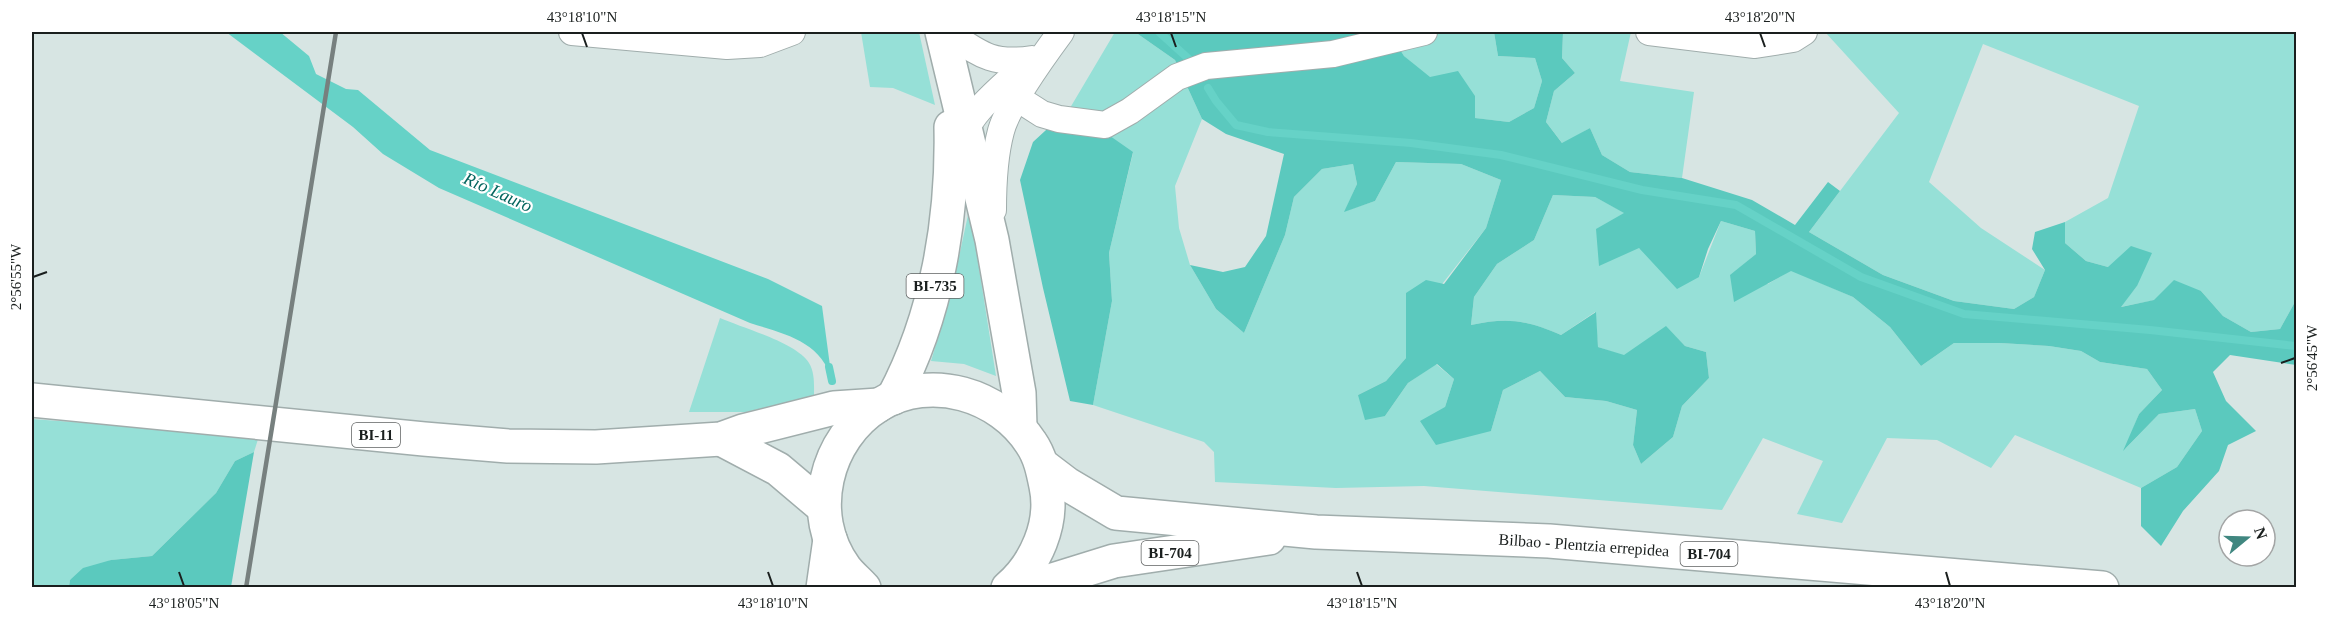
<svg xmlns="http://www.w3.org/2000/svg" width="2328" height="619" font-family="'Times New Roman',serif">
  <rect width="100%" height="100%" fill="#d7e5e3"/>
  <!-- green -->
  <g fill="#96e0d7">
    <path d="M861,32H919L935,105L893,88L870,87Z"/>
    <path d="M1115,32H1135L1175,60L1202,119L1175,186L1179,228L1190,265L1216,309L1244,333L1285,235L1294,197L1322,169L1353,164L1357,184L1345,211L1375,201L1396,162L1461,164L1501,180L1486,228L1407,329L1406,358L1386,381L1358,395L1385,416L1408,383L1436,364L1454,379L1445,407L1491,431L1503,390L1540,371L1565,397L1606,401L1637,410L1633,445L1641,464L1673,437L1682,406L1709,378L1706,352L1685,346L1666,327L1624,356L1598,347L1595,312L1561,335C1526,320 1507,317 1471,325L1474,297L1497,264L1534,240L1553,195L1595,197L1625,213L1639,248L1699,277L1721,221L1755,231L1756,254L1730,276L1768,284L1791,270L1853,297L1890,327L1921,366L1954,343H2000L2049,346L2081,351L2100,362L2147,369L2162,390L2139,414L2125,449L2159,414L2195,409L2202,431L2177,467L2141,488L2015,435L1991,468L1937,440L1887,438L1842,523L1797,514L1823,461L1763,438L1722,510L1424,486L1336,488L1215,482L1214,452L1204,442L1093,405L1112,301L1109,253L1133,153L1070,108Z"/>
    <path d="M1389,32H1494L1498,56L1535,58L1542,81L1534,108L1509,122L1474,118L1404,56Z"/>
    <path d="M1563,32H1631L1620,81L1694,92L1682,178L1630,172L1602,155L1590,128L1563,144L1546,122L1554,91L1575,73L1562,58Z"/>
    <path d="M1825,32H2296V300L2280,329L2251,332L2223,316L2201,291L2120,307L2137,286L2108,267L2086,261L2065,243V222L2108,198L2139,106L1983,44L1929,182L1981,228L2045,270L2034,297L2014,309L1954,301L1883,275L1809,232L1899,113Z"/>
    <path d="M968,215L971,217L996,376L964,364L931,361L951,294Z"/>
    <path d="M720,318C743,328 797,343 809,363C815,373 814,385 814,396L746,412H689Z"/>
    <path d="M32,419L259,436L254,452L235,461L216,493L152,556L111,560L70,580L69,587H32Z"/>
  </g>
  <!-- forest -->
  <g fill="#5bc9be">
    <path d="M1135,32H1389L1404,56L1430,77L1458,71L1475,96V118L1509,122L1534,108L1542,81L1535,58L1498,56L1494,32H1563L1562,58L1575,73L1554,91L1546,122L1562,143L1590,128L1602,155L1630,172L1682,178L1752,200L1795,225L1828,182L1840,191L1809,232L1883,275L1954,301L2014,309L2034,297L2045,270L2032,249L2035,232L2065,222V243L2086,261L2108,267L2131,246L2152,253L2137,286L2121,307L2154,300L2174,280L2201,291L2223,316L2251,332L2280,329L2296,300V365L2230,355L2213,372L2226,401L2256,431L2228,445L2219,471L2183,511L2161,546L2141,526V488L2177,467L2202,431L2195,409L2159,414L2123,451L2139,414L2162,390L2147,369L2100,362L2081,351L2049,346L2000,343H1954L1921,366L1890,327L1853,297L1791,271L1734,302L1730,275L1756,254L1755,231L1721,221L1708,249L1699,277L1677,289L1639,248L1599,266L1596,229L1624,213L1595,197L1553,195L1534,240L1497,264L1474,297L1471,325C1507,317 1527,320 1561,335L1596,312L1598,347L1624,355L1666,326L1685,346L1706,352L1709,378L1682,406L1673,437L1641,464L1633,445L1637,410L1606,401L1565,397L1540,371L1503,390L1491,431L1436,445L1420,421L1445,407L1454,379L1437,364L1408,383L1385,416L1365,420L1358,395L1386,381L1406,358V293L1426,280L1444,284L1486,228L1501,180L1461,164L1396,162L1375,201L1344,212L1357,184L1353,164L1322,169L1294,197L1285,235L1244,333L1216,309L1190,265L1223,272L1245,267L1266,236L1284,154L1226,134L1202,119L1175,60Z"/>
    <path d="M1070,108L1133,152L1109,253L1112,301L1093,405L1070,401L1043,288L1020,180L1033,142Z"/>
    <path d="M254,452L231,587H69L70,580L83,568L111,560L152,556L216,493L235,461Z"/>
  </g>
  <!-- water -->
  <path fill="#66d2c7" d="M226,32H280L309,56L316,74L346,89L358,90L430,150L768,279L822,306L832,381C822,341 784,334 750,323L439,188L383,154L353,127Z"/>
  <g fill="none" stroke-linecap="round" stroke-linejoin="round">
    <!-- stream -->
    <g stroke="#66d2c7" stroke-width="8">
      <path d="M1159,32L1191,61"/>
      <path d="M1208,88L1216,101L1236,125L1268,132L1411,143L1501,155L1642,190L1736,205L1861,277L1964,314L2150,330L2296,346"/>
      <path d="M829,367L832,381"/>
    </g>
    <!-- minor casing -->
    <g stroke="#a0adac" stroke-width="28">
      <g id="minor">
        <path d="M572,32L727,46L760,44L792,32"/>
        <path d="M947,32C980,54 991,65 1032,59"/>
        <path d="M1649,32L1755,45L1793,39L1804,32"/>
        <path d="M1017,98L1042,114L1059,119L1105,125L1130,111L1177,77L1206,66L1333,54L1424,32"/>
        <path d="M960,140C974,107 1004,86 1029,62"/>
        <path d="M993,210C993,183 994,157 1001,131C1008,105 1044,55 1061,32"/>
      </g>
    </g>
    <!-- primary casing -->
    <g stroke="#a0adac" stroke-width="36">
      <g id="primary">
        <path d="M942,32L992,240L1019,393L1020,427"/>
        <path d="M893,398C937,316 953,219 951,127"/>
        <path d="M32,400L424,439L508,446L596,447L721,439L743,431L834,408L879,405"/>
        <path d="M721,439L778,469L823,507"/>
        <path d="M1042,465L1067,484L1116,513L1316,532L1549,541L2102,588"/>
        <path d="M823,588L830,539"/>
        <path d="M864,588C858,581 850,575 845,568C806,515 825,438 879,405C931,373 1000,395 1031,443C1040,456 1043,471 1046,486C1054,523 1036,564 1008,588"/>
        <path d="M1027,588L1114,561L1269,538"/>
      </g>
    </g>
    <!-- minor -->
    <use href="#minor" stroke="#fff" stroke-width="26"/>
    <!-- primary -->
    <use href="#primary" stroke="#fff" stroke-width="33"/>
    <!-- rail -->
    <path stroke="#77807f" stroke-width="4.5" d="M246,588L336,32"/>
  </g>
  <!-- ticks -->
  <path fill="none" stroke="#1a1f1e" stroke-width="2" d="M582,33L587,47M1171,33L1176,47M1760,33L1765,47M33,277L47,272M2281,363L2295,358M179,572L184,586M768,572L773,586M1357,572L1362,586M1946,572L1950,586"/>
  <g text-anchor="middle" dominant-baseline="central" stroke-width="4.5" stroke-linejoin="round" paint-order="stroke">
    <!-- shield labels -->
    <g fill="#fff" stroke="#5f6262" stroke-width="1.5">
      <rect x="906.5" y="274" width="57" height="24" rx="4.5"/>
      <rect x="352" y="423" width="48" height="24" rx="4.5"/>
      <rect x="1141.5" y="541" width="57" height="24" rx="4.5"/>
      <rect x="1680.5" y="542" width="57" height="24" rx="4.5"/>
    </g>
    <g font-size="15" font-weight="bold" fill="#1a1f1e">
      <text x="935" y="286">BI-735</text>
      <text x="376" y="435">BI-11</text>
      <text x="1170" y="553">BI-704</text>
      <text x="1709" y="554">BI-704</text>
    </g>
    <!-- street labels -->
    <g font-size="16" fill="#1a1f1e" stroke="#fff">
      <text transform="translate(1584 545) rotate(4)">Bilbao - Plentzia errepidea</text>
    </g>
    <!-- water labels -->
    <g font-size="18" font-style="italic" fill="#03655e" stroke="#fff">
      <text transform="translate(498 192) rotate(24)">Río Lauro</text>
    </g>
  </g>
  <!-- border -->
  <rect width="2328" height="619" fill="none" stroke="#ffffff" stroke-width="66"/>
  <!-- north arrow -->
  <g transform="translate(2247 538) rotate(71)"><circle r="28" fill="#ffffff" stroke="#a3a5a5" stroke-width="1.5"/>
  <path d="M0-4.5L10 22L0 15L-10 22Z" fill="#408780"/>
  <text y="-9" font-size="16" font-weight="bold" text-anchor="middle" fill="#1a1f1e">N</text>
  </g>
  <rect x="33" y="33" width="2262" height="553" fill="none" stroke="#1a1f1e" stroke-width="2"/>
  <g font-size="15" text-anchor="middle" fill="#1a1f1e">
    <text x="582" y="22">43°18'10"N</text>
    <text x="1171" y="22">43°18'15"N</text>
    <text x="1760" y="22">43°18'20"N</text>
    <text transform="translate(16 277) rotate(-90)" y="5">2°56'55"W</text>
    <text transform="translate(2312 358) rotate(-90)" y="5">2°56'45"W</text>
    <text x="184" y="608">43°18'05"N</text>
    <text x="773" y="608">43°18'10"N</text>
    <text x="1362" y="608">43°18'15"N</text>
    <text x="1950" y="608">43°18'20"N</text>
  </g>
</svg>
